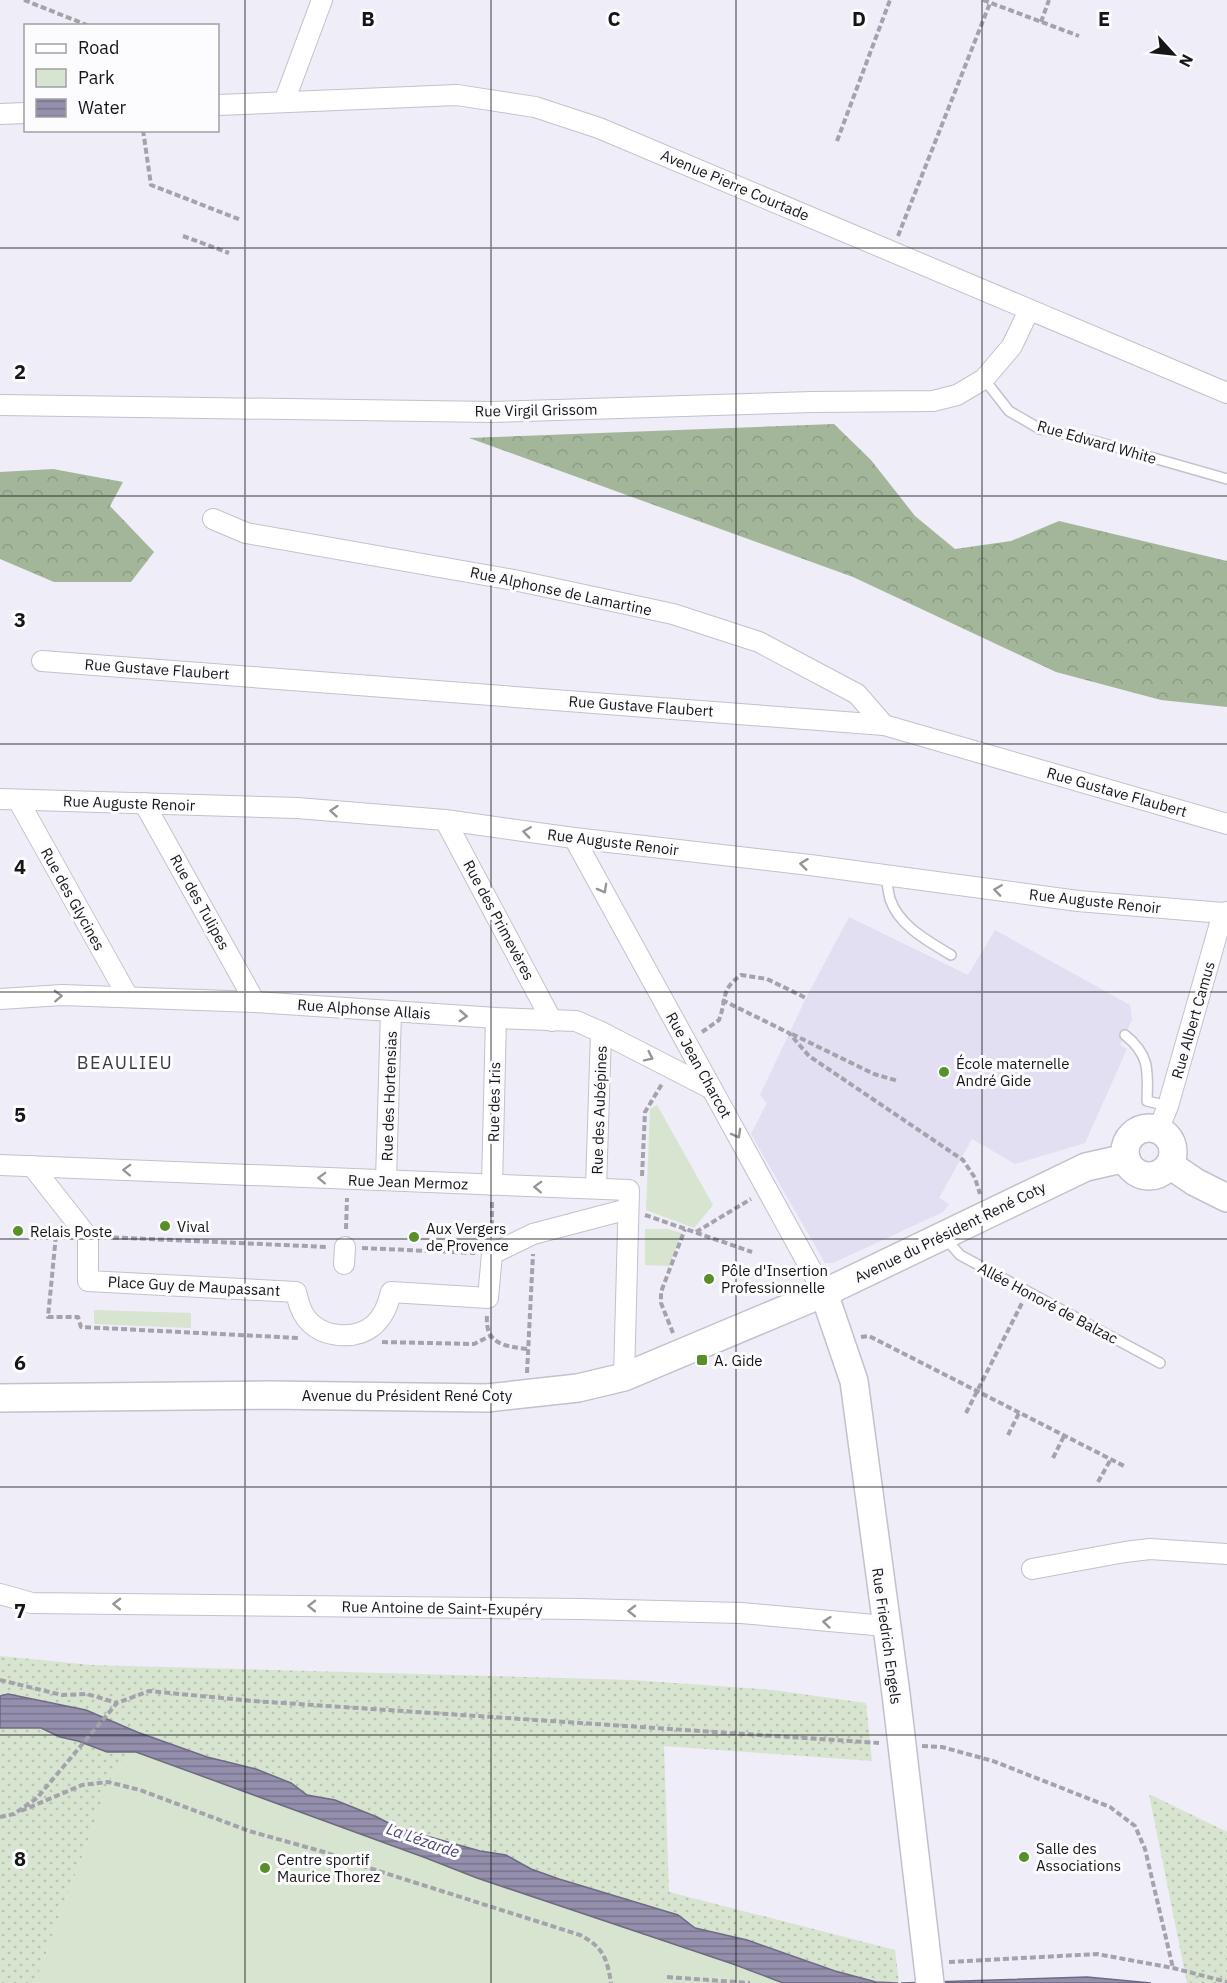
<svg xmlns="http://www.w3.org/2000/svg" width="1227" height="1983" font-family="'IBM Plex Sans',sans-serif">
  <defs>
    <pattern id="grass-dots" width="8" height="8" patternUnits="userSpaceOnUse" patternTransform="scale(1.5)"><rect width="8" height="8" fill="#d7e4d0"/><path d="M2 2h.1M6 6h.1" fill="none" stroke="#b8c3b2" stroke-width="1.8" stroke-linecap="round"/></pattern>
    <pattern id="forest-crowns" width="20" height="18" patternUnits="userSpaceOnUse" patternTransform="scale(1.5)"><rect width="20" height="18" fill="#a4b69a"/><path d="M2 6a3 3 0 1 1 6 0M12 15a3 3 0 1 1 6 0" fill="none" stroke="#8c9c84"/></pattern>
    <pattern id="water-rules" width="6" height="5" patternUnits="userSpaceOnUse" patternTransform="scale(1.5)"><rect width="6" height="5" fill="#948fac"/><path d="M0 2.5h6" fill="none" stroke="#78748b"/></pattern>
  </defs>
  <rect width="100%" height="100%" fill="#eeedf8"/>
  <!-- built -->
  <path fill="#e1dff1" d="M849,917L968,975L995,930L1130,1005L1132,1020L1120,1045L1127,1049L1085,1143L1015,1164L972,1139L939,1198L949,1204L943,1212L833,1263H825L751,1134L767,1103L760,1095L806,998Z"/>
  <!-- grass -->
  <g fill="url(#grass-dots)">
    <path d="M0,1656L91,1665L632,1680L773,1690L866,1703L872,1761L664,1746L669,1892L895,1950L899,1983L876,1982L835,1971L747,1940L695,1928L678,1915L559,1879L531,1869L506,1855L480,1851L398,1828L377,1817L335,1800L307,1795L291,1783L256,1769L207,1757L67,1705L8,1694L0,1696Z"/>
    <path d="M4,1727L41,1728L60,1737L78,1741L107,1752H136L112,1776L35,1983H0V1728Z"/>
    <path d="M1149,1794L1227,1832V1983H1187Z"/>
  </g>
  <!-- forest -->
  <g fill="url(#forest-crowns)">
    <path d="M834,424L871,460L915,516L955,549L1011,541L1059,521L1227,561V707L1161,700L1056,672L853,577L469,438Z"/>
    <path d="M53,469L123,482L110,506L154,552L131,582H54L0,559V472Z"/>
  </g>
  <!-- green -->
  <g fill="#d7e4d0">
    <path d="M657,1105L713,1205L694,1228L646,1210L650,1109Z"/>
    <path d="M645,1229H667L682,1233L669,1266L645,1265Z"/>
    <path d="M94,1310L191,1313V1328L94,1324Z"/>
    <path d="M136,1752L426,1858L477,1878L733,1964L783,1983H35L112,1776Z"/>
  </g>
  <!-- water -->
  <g fill="url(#water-rules)" stroke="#6e6b80" stroke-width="1.5">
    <path d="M8,1694L86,1710L137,1732L207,1757L256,1769L291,1783L307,1795L335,1800L377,1817L398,1828L480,1851L506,1855L531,1869L559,1879L678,1915L695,1928L747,1940L835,1971L876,1982L898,1983H783L733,1964L477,1878L426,1858L136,1752H107L78,1741L60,1737L41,1728H0V1696Z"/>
    <path d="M1087,1977L1151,1983H901Z"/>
  </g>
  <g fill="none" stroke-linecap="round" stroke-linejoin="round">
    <!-- lane casing -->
    <g stroke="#c3c1cb" stroke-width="12">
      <g id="lane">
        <path d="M984,379L1009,411L1040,429L1094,441L1227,479"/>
        <path d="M886,875C887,883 888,891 890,899C899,926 928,941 951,955"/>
        <path d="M1125,1035C1150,1055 1148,1071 1147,1101L1168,1106"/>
        <path d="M945,1238L960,1255L1160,1363"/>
      </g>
    </g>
    <!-- street casing -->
    <g stroke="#c3c1cb" stroke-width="22">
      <g id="street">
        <path d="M284,102L322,0"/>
        <path d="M218,105L457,95L535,107L599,128L1227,393"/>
        <path d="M0,114L26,113"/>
        <path d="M0,405L492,412L812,402L933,401L957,395L984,379L1012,346L1029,310"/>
        <path d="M213,519L246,533L514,580L673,614L759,642L857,694L884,725"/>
        <path d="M42,661L884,725L1227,824"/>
        <path d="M0,799L297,808L445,820L574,838L810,865L1078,901L1223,913"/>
        <path d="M18,800L128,997"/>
        <path d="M144,803L255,1002"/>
        <path d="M445,820L552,1021"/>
        <path d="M574,838L824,1293"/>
        <path d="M0,999L62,995L255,1002L496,1018L576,1021L601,1032L712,1089"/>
        <path d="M1158,1130L1168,1106L1223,913L1227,912"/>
        <path d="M0,1165L629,1190L624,1377"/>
        <path d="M32,1166L88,1237V1281L296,1292C298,1301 300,1310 306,1318C321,1338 355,1341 374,1325C384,1316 388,1305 391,1292L488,1298L492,1254L533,1234L628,1209"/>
        <path d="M386,1180L391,1011"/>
        <path d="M492,1185L496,1018"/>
        <path d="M596,1188L601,1032"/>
        <path d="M344,1264L345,1247"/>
        <path d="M1032,1569L1125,1552L1150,1549L1227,1554"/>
        <path d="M0,1594L32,1603L581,1609L741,1613L885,1626"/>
      </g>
    </g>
    <!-- secondary casing -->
    <g stroke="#c3c1cb" stroke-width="30">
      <g id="secondary">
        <circle cx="1149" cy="1152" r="24"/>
        <path d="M1170,1165L1195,1182L1227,1198"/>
        <path d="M824,1293L854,1381L896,1694L930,1983"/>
        <path d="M0,1398L269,1395L487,1398L578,1388L624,1377L824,1293L1086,1167L1126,1158"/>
      </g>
    </g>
    <!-- path -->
    <g stroke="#a4a3ac" stroke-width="4" stroke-dasharray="6 3" stroke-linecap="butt">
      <path d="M24,0L87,25"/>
      <path d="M983,0L1079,36"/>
      <path d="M1041,22L1049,0"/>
      <path d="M143,130L151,185L241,220"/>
      <path d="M837,141L890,0"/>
      <path d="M183,236L229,253"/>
      <path d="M898,236L990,3"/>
      <path d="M722,1000L789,1033L809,1056L963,1160L975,1178L980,1194"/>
      <path d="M702,1032L719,1020C727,999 720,990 741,975L767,979L806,998"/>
      <path d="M792,1034L874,1074L898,1081"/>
      <path d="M642,1176L645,1112L662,1084"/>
      <path d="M492,1202V1234"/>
      <path d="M645,1215L752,1252"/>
      <path d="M346,1229L347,1198"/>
      <path d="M696,1232L751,1199"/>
      <path d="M64,1236L56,1235L48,1317H78L81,1327L299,1338"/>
      <path d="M104,1237L328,1247"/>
      <path d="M362,1248L475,1253"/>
      <path d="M487,1316C485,1344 504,1346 527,1349"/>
      <path d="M673,1333L661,1303V1292L685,1229"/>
      <path d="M861,1337L869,1336L1126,1467"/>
      <path d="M382,1342L474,1344L490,1336"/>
      <path d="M527,1373L533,1254"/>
      <path d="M966,1413L1022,1303"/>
      <path d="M1008,1435L1019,1413"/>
      <path d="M1053,1458L1064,1436"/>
      <path d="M1098,1482L1111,1459"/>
      <path d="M0,1680L62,1695L87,1694L117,1703"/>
      <path d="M922,1746L942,1747L993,1761L1110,1807L1135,1826L1145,1849L1173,1968"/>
      <path d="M21,1811L82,1785L108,1782L140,1790L249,1831L324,1852L363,1866L580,1935C603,1947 607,1958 611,1983"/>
      <path d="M0,1817L14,1814L37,1798L117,1703L149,1691L253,1701L879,1743"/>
      <path d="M949,1962L1097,1954L1173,1968L1227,1982"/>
      <path d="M667,1977L750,1983"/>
    </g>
    <!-- lane -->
    <use href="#lane" stroke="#fff" stroke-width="9"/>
    <!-- street -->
    <use href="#street" stroke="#fff" stroke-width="20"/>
    <!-- secondary -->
    <use href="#secondary" stroke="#fff" stroke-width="27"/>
  </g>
  <!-- one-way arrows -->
  <defs><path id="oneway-chevron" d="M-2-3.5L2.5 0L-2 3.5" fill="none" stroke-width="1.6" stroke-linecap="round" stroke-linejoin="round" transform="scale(1.5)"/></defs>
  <g stroke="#969698">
    <use href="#oneway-chevron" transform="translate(334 811) rotate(-175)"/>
    <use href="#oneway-chevron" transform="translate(527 832) rotate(-172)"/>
    <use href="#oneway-chevron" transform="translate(804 864) rotate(-173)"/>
    <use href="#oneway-chevron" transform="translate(603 889) rotate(61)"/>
    <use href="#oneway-chevron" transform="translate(998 890) rotate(-172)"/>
    <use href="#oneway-chevron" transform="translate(58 996) rotate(-2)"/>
    <use href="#oneway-chevron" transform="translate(463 1016) rotate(4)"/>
    <use href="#oneway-chevron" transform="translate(649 1057) rotate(26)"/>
    <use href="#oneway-chevron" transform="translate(737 1134) rotate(61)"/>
    <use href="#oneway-chevron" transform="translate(127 1170) rotate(-178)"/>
    <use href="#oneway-chevron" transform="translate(322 1178) rotate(-178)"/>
    <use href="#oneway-chevron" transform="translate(538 1187) rotate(-178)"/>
    <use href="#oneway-chevron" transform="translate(117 1604) rotate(-179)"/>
    <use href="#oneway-chevron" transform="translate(312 1606) rotate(-179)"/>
    <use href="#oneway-chevron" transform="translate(632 1611) rotate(-179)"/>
    <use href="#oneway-chevron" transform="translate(827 1622) rotate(-174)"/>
  </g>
  <!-- grid -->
  <path fill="none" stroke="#161619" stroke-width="1.5" stroke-opacity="0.55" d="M245,0V1983M491,0V1983M736,0V1983M982,0V1983M0,248H1227M0,496H1227M0,744H1227M0,992H1227M0,1239H1227M0,1487H1227M0,1735H1227"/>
  <!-- markers -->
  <g fill="#588f29" stroke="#fcfcfe" stroke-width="2">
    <circle cx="944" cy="1072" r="6"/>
    <circle cx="165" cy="1226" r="6"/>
    <circle cx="18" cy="1231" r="6"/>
    <circle cx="414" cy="1237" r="6"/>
    <circle cx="709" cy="1279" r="6"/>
    <rect x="696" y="1354" width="12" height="12" rx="3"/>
    <circle cx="1024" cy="1857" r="6"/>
    <circle cx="265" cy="1868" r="6"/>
  </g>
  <g text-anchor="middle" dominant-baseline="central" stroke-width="6" stroke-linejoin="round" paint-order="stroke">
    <!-- street labels -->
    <g font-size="15" fill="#161619" stroke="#fcfcfe">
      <text transform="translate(735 185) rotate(23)">Avenue Pierre Courtade</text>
      <text transform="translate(536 410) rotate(-1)">Rue Virgil Grissom</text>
      <text transform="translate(1097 442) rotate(16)">Rue Edward White</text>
      <text transform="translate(561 591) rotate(12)">Rue Alphonse de Lamartine</text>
      <text transform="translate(157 669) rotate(4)">Rue Gustave Flaubert</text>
      <text transform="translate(641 706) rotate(4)">Rue Gustave Flaubert</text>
      <text transform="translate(1117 792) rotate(16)">Rue Gustave Flaubert</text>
      <text transform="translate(129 803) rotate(2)">Rue Auguste Renoir</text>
      <text transform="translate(613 842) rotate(7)">Rue Auguste Renoir</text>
      <text transform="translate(73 899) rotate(61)">Rue des Glycines</text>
      <text transform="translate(1095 901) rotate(6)">Rue Auguste Renoir</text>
      <text transform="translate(200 902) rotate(61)">Rue des Tulipes</text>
      <text transform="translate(499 920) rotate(62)">Rue des Primevères</text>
      <text transform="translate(364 1009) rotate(4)">Rue Alphonse Allais</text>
      <text transform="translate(1193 1020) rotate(-74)">Rue Albert Camus</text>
      <text transform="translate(699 1065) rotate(61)">Rue Jean Charcot</text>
      <text transform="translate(389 1096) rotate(-88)">Rue des Hortensias</text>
      <text transform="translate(494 1102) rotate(-89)">Rue des Iris</text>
      <text transform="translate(599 1110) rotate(-88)">Rue des Aubépines</text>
      <text transform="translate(408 1182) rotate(2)">Rue Jean Mermoz</text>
      <text transform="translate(950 1232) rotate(-26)">Avenue du Président René Coty</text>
      <text transform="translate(194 1286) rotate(3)">Place Guy de Maupassant</text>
      <text transform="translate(1048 1303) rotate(28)">Allée Honoré de Balzac</text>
      <text x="407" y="1395">Avenue du Président René Coty</text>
      <text transform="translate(442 1608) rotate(1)">Rue Antoine de Saint-Exupéry</text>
      <text transform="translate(887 1636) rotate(82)">Rue Friedrich Engels</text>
    </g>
    <!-- poi labels -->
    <g font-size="15" fill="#161619" stroke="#fcfcfe" text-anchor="start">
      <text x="956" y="1063">École maternelle<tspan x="956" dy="17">André Gide</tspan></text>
      <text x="177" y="1226">Vival</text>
      <text x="426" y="1228">Aux Vergers<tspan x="426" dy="17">de Provence</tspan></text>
      <text x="30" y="1231">Relais Poste</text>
      <text x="721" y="1270">Pôle d'Insertion<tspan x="721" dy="17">Professionnelle</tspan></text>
      <text x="714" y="1360">A. Gide</text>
      <text x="1036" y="1848">Salle des<tspan x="1036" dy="17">Associations</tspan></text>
      <text x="277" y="1859">Centre sportif<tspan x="277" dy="17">Maurice Thorez</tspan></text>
    </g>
    <!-- water labels -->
    <g font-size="16" font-style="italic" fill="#4e4571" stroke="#fcfcfe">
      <text transform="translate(423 1840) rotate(19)">La Lézarde</text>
    </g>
    <!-- quarter labels -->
    <g font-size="18" letter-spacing="1.5" fill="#3c3b43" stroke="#fcfcfe">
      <text x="125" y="1062">BEAULIEU</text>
    </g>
  </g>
  <g font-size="20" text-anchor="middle" font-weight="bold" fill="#161619" stroke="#fcfcfe" stroke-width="6" stroke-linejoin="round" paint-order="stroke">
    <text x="368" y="26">B</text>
    <text x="614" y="26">C</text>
    <text x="859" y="26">D</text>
    <text x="1104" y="26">E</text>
    <text x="20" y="379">2</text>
    <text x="20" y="627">3</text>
    <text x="20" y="874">4</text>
    <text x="20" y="1122">5</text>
    <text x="20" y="1370">6</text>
    <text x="20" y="1618">7</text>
    <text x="20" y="1866">8</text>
  </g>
  <!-- legend -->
  <rect x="24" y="24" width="195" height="108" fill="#fcfcfe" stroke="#a0a0a2" stroke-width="1.5"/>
  <rect x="36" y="44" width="30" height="9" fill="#ffffff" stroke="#a0a0a2" stroke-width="1.5"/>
  <text x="78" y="54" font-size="18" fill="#161619">Road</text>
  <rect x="36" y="69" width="30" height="18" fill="#d7e4d0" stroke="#a0a0a2" stroke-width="1.5"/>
  <text x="78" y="84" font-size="18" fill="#161619">Park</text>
  <rect x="36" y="99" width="30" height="18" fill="url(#water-rules)" stroke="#a0a0a2" stroke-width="1.5"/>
  <text x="78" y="114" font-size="18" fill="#161619">Water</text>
  <!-- north arrow -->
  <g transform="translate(1173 54) rotate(117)" stroke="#fcfcfe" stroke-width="4.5" paint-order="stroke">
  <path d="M0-4.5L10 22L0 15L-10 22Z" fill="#161619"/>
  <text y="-9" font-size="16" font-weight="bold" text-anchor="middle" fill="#161619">N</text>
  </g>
</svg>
